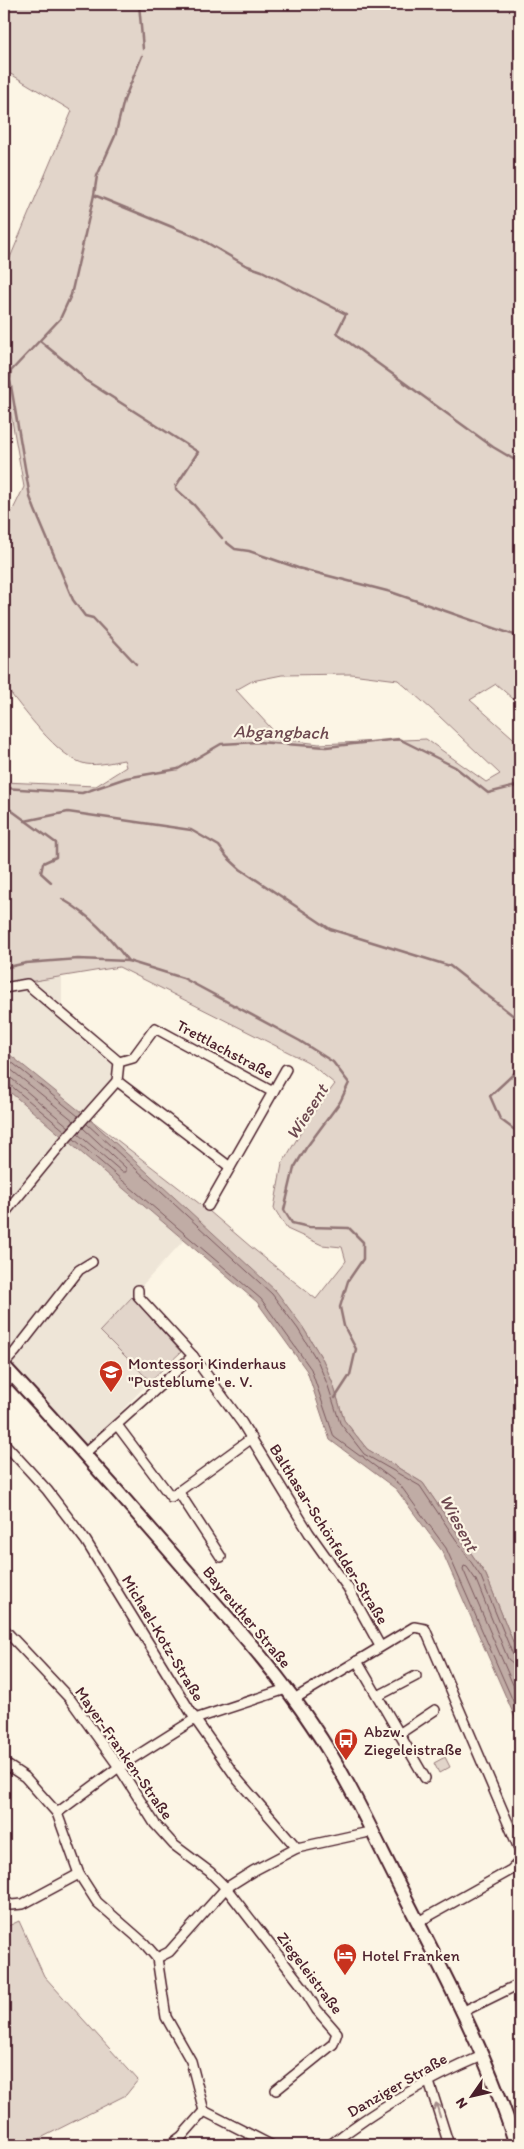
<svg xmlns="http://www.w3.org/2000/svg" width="524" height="2149" font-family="Itim,sans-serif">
  <rect width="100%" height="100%" fill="#fcf5e5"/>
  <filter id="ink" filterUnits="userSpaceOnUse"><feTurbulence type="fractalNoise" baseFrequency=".02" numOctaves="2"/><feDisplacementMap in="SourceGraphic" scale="10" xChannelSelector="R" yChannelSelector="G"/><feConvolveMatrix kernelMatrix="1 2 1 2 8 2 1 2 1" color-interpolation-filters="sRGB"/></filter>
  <g filter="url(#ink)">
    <!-- built -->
    <g fill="#eee5d7">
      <path d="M62,975V1014L117,1059L114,1082L86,1116L4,1050V986Z"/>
      <path d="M4,1087L184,1240L101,1330L150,1381L82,1452L4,1369Z"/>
    </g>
    <!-- green -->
    <g fill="#e2d5ca" stroke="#967a7a" fill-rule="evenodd">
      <path d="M4,4H520V705L496,684L470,700L520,744V1659L486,1575L423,1483L367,1449L344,1420L333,1384L323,1360L302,1326L156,1181L86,1116L209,1211L251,1247L316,1299L346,1261L342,1247L322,1245L287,1229L274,1208L282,1164L310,1117L335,1084L308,1062L119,967L4,986V782L96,786L126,767L124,760C112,762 98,766 86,764C58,759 22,707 4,685V528L24,487L4,376V272L72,111L4,70ZM351,674L398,680L439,716L500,774L486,782L426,739L319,744L281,739L236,690L252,681L282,675Z"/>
      <path d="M132,1297L181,1352L150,1381L100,1331Z"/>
      <path d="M445,1757L450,1767L439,1773L434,1763Z"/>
      <path d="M19,1921L44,1976L138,2080L126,2095L27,2145H4V1928Z"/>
    </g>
    <!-- water -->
    <path fill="#c0aca5" stroke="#917474" d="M4,1050L86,1116L276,1291L302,1326L323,1360L333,1384L344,1420L367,1449L423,1483L486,1575L520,1659V1729L442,1551L396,1489L330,1440L307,1371L257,1302L4,1087Z"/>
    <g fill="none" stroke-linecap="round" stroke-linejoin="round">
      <!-- shore -->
      <g stroke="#79575c" stroke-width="1">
        <path d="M4,1056L78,1116"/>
        <path d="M4,1064L74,1121"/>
        <path d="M4,1077L12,1079L69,1127"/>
        <path d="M4,1083L9,1084L65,1131"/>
        <path d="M87,1124L272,1294L298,1329L318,1362L328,1386L340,1423L364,1454L420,1486L481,1577L513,1655L520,1658"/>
        <path d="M78,1134L122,1172H126V1168L83,1128"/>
        <path d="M74,1139L261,1299L311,1369L334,1437L360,1456H363L364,1458L400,1485L446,1548L520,1717"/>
        <path d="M520,1665L514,1664L508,1659L476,1580L467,1567L464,1566L463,1569L520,1701"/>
      </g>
      <!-- stream -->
      <g stroke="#917474" stroke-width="2.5">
        <path d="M139,4L143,49"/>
        <path d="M94,195L199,238L245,265L262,271L346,314L337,332L340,336L493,447L520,463"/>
        <path d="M40,341L78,372L85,380L198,452L176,486V489L194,505L222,538"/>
        <path d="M226,542L235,549L249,551L298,568L391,592L520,637"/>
        <path d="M136,664L93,618L85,616L73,600L35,510L30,497L10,380L11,371L60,319L71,295L94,195L97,176L115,136L124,100L142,56"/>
        <path d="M4,788L82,793L126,778L178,769L221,744L258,742L326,747L399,739L455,767L488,793L520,785"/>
        <path d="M4,805L56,843V857L43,863L41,873L51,882"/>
        <path d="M25,821L68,812L191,830L219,846L227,857L240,869L330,929L450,966L520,1021"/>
        <path d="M62,899C90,915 109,936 128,961"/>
        <path d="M4,968L26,963L78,959L128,961L183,978L300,1041L333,1062L349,1083L340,1102L306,1148L294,1168L284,1210L292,1223L309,1227L349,1228L363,1242V1259L348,1281L340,1307L344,1326L356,1349L350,1375L335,1398"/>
        <path d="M520,1068L490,1096L500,1119L520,1134"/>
      </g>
      <!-- minor casing -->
      <g stroke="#4a1f2b" stroke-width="12">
        <g id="minor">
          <path d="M4,988L27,984L119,1062"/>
          <path d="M117,1081L230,1167"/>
          <path d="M273,1092L286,1069"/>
          <path d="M4,1214L63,1142L117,1081L119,1062L133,1058L155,1028L273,1092L208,1206"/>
          <path d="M138,1290V1296L193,1356L242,1423L309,1533L348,1588L380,1646"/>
          <path d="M4,1364L15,1352L79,1270L92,1262"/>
          <path d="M4,1385L13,1376"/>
          <path d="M117,1425L171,1497L252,1438"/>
          <path d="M4,1443L47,1490L86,1541L195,1719L238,1780L297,1848"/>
          <path d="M84,1454L193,1356"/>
          <path d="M178,1491L221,1557"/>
          <path d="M4,1629L70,1699L119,1767L155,1824L174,1845L210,1872L226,1888L302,1986L317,2010L337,2033L333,2044L276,2090"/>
          <path d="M357,1661L425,1778"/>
          <path d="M378,1696L416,1676"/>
          <path d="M294,1699L414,1627L425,1629L520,1851"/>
          <path d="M399,1734L435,1710"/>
          <path d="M4,1763L25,1777L57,1813L79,1874L97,1902L144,1943L157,1958L166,2017L191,2061L204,2111L271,2145"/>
          <path d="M57,1813L119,1767L195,1719L286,1689"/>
          <path d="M4,1901L11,1905L23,1904L79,1874"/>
          <path d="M418,1922L511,1870L520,1861"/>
          <path d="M157,1958L169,1952L226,1888L253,1871L297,1848L374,1831"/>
          <path d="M462,2012L515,1986L520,1988"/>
          <path d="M429,2082L449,2145"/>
          <path d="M170,2145L182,2136L204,2111"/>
          <path d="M330,2145C376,2109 428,2079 482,2056"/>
        </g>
      </g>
      <!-- primary casing -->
      <g stroke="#4a1f2b" stroke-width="16">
        <path id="primary" d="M4,1366C68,1435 131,1506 193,1578C234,1625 277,1672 312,1725C347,1776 372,1832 400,1887C442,1970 488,2055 516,2145"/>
      </g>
      <!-- minor -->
      <use href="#minor" stroke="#fcf5e5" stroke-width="9"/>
      <!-- primary -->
      <use href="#primary" stroke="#fcf5e5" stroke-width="12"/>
    </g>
    <!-- one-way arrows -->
    <defs><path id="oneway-shaft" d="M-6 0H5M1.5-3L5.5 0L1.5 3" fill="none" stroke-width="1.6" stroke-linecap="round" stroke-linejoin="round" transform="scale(1.25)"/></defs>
    <use stroke="#a38a88" href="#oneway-shaft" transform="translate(438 2110) rotate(-107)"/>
  </g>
  <!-- icons -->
  <defs>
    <g id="school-pin" transform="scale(1.25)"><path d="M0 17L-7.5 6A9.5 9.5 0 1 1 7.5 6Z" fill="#c8321e" stroke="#fcf5e5"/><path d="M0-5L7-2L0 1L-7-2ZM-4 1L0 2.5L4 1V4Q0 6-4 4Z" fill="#fff"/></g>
    <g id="bus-pin" transform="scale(1.25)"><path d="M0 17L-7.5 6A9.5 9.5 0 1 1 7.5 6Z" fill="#c8321e" stroke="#fcf5e5"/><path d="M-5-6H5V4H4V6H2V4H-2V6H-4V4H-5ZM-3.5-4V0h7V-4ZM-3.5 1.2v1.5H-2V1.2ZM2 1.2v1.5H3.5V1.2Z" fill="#fff"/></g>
    <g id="hotel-pin" transform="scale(1.25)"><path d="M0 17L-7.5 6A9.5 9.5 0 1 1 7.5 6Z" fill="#c8321e" stroke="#fcf5e5"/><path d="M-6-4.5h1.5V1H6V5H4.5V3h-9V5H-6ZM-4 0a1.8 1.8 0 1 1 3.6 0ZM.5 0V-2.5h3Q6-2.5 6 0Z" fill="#fff"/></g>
  </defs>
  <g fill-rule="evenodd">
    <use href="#school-pin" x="111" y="1372"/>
    <use href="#bus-pin" x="346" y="1740"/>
    <use href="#hotel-pin" x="345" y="1955"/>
  </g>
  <g text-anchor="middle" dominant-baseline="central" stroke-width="4.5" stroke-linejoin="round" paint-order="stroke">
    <!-- street labels -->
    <g font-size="16" fill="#4a1f2b" stroke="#fcf5e5">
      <text transform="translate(225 1049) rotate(28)">Trettlachstraße</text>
      <text transform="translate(329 1534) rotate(58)">Balthasar-Schönfelder-Straße</text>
      <text transform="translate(247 1617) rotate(50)">Bayreuther Straße</text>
      <text transform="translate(163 1638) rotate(59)">Michael-Kotz-Straße</text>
      <text transform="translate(124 1753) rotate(55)">Mayer-Franken-Straße</text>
      <text transform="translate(310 1973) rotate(53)">Ziegeleistraße</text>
      <text transform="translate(397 2085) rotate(-30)">Danziger Straße</text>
    </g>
    <!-- poi labels -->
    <g font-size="16" fill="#4a1f2b" stroke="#fcf5e5" text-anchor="start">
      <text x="128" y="1363">Montessori Kinderhaus<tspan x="128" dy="18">"Pusteblume" e. V.</tspan></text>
      <text x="364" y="1731">Abzw.<tspan x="364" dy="18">Ziegeleistraße</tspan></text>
      <text x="362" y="1955">Hotel Franken</text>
    </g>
    <!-- water labels -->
    <g font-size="18" font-style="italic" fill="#6d4950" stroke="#fcf5e5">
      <text transform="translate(281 732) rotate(1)">Abgangbach</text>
      <text transform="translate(307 1112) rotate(-57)">Wiesent</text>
      <text transform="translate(459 1523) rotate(62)">Wiesent</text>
    </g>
  </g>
  <!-- margin -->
  <rect width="524" height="2149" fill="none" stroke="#fcf5e5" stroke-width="20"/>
  <rect x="10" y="10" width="504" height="2129" fill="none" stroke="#4a1f2b" stroke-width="2" filter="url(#ink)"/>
  <!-- north arrow -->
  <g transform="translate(472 2096) rotate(236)" stroke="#fcf5e5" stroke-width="4" paint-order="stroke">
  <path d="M0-4L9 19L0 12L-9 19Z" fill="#4a1f2b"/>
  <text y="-8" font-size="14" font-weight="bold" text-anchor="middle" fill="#4a1f2b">N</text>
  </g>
</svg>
